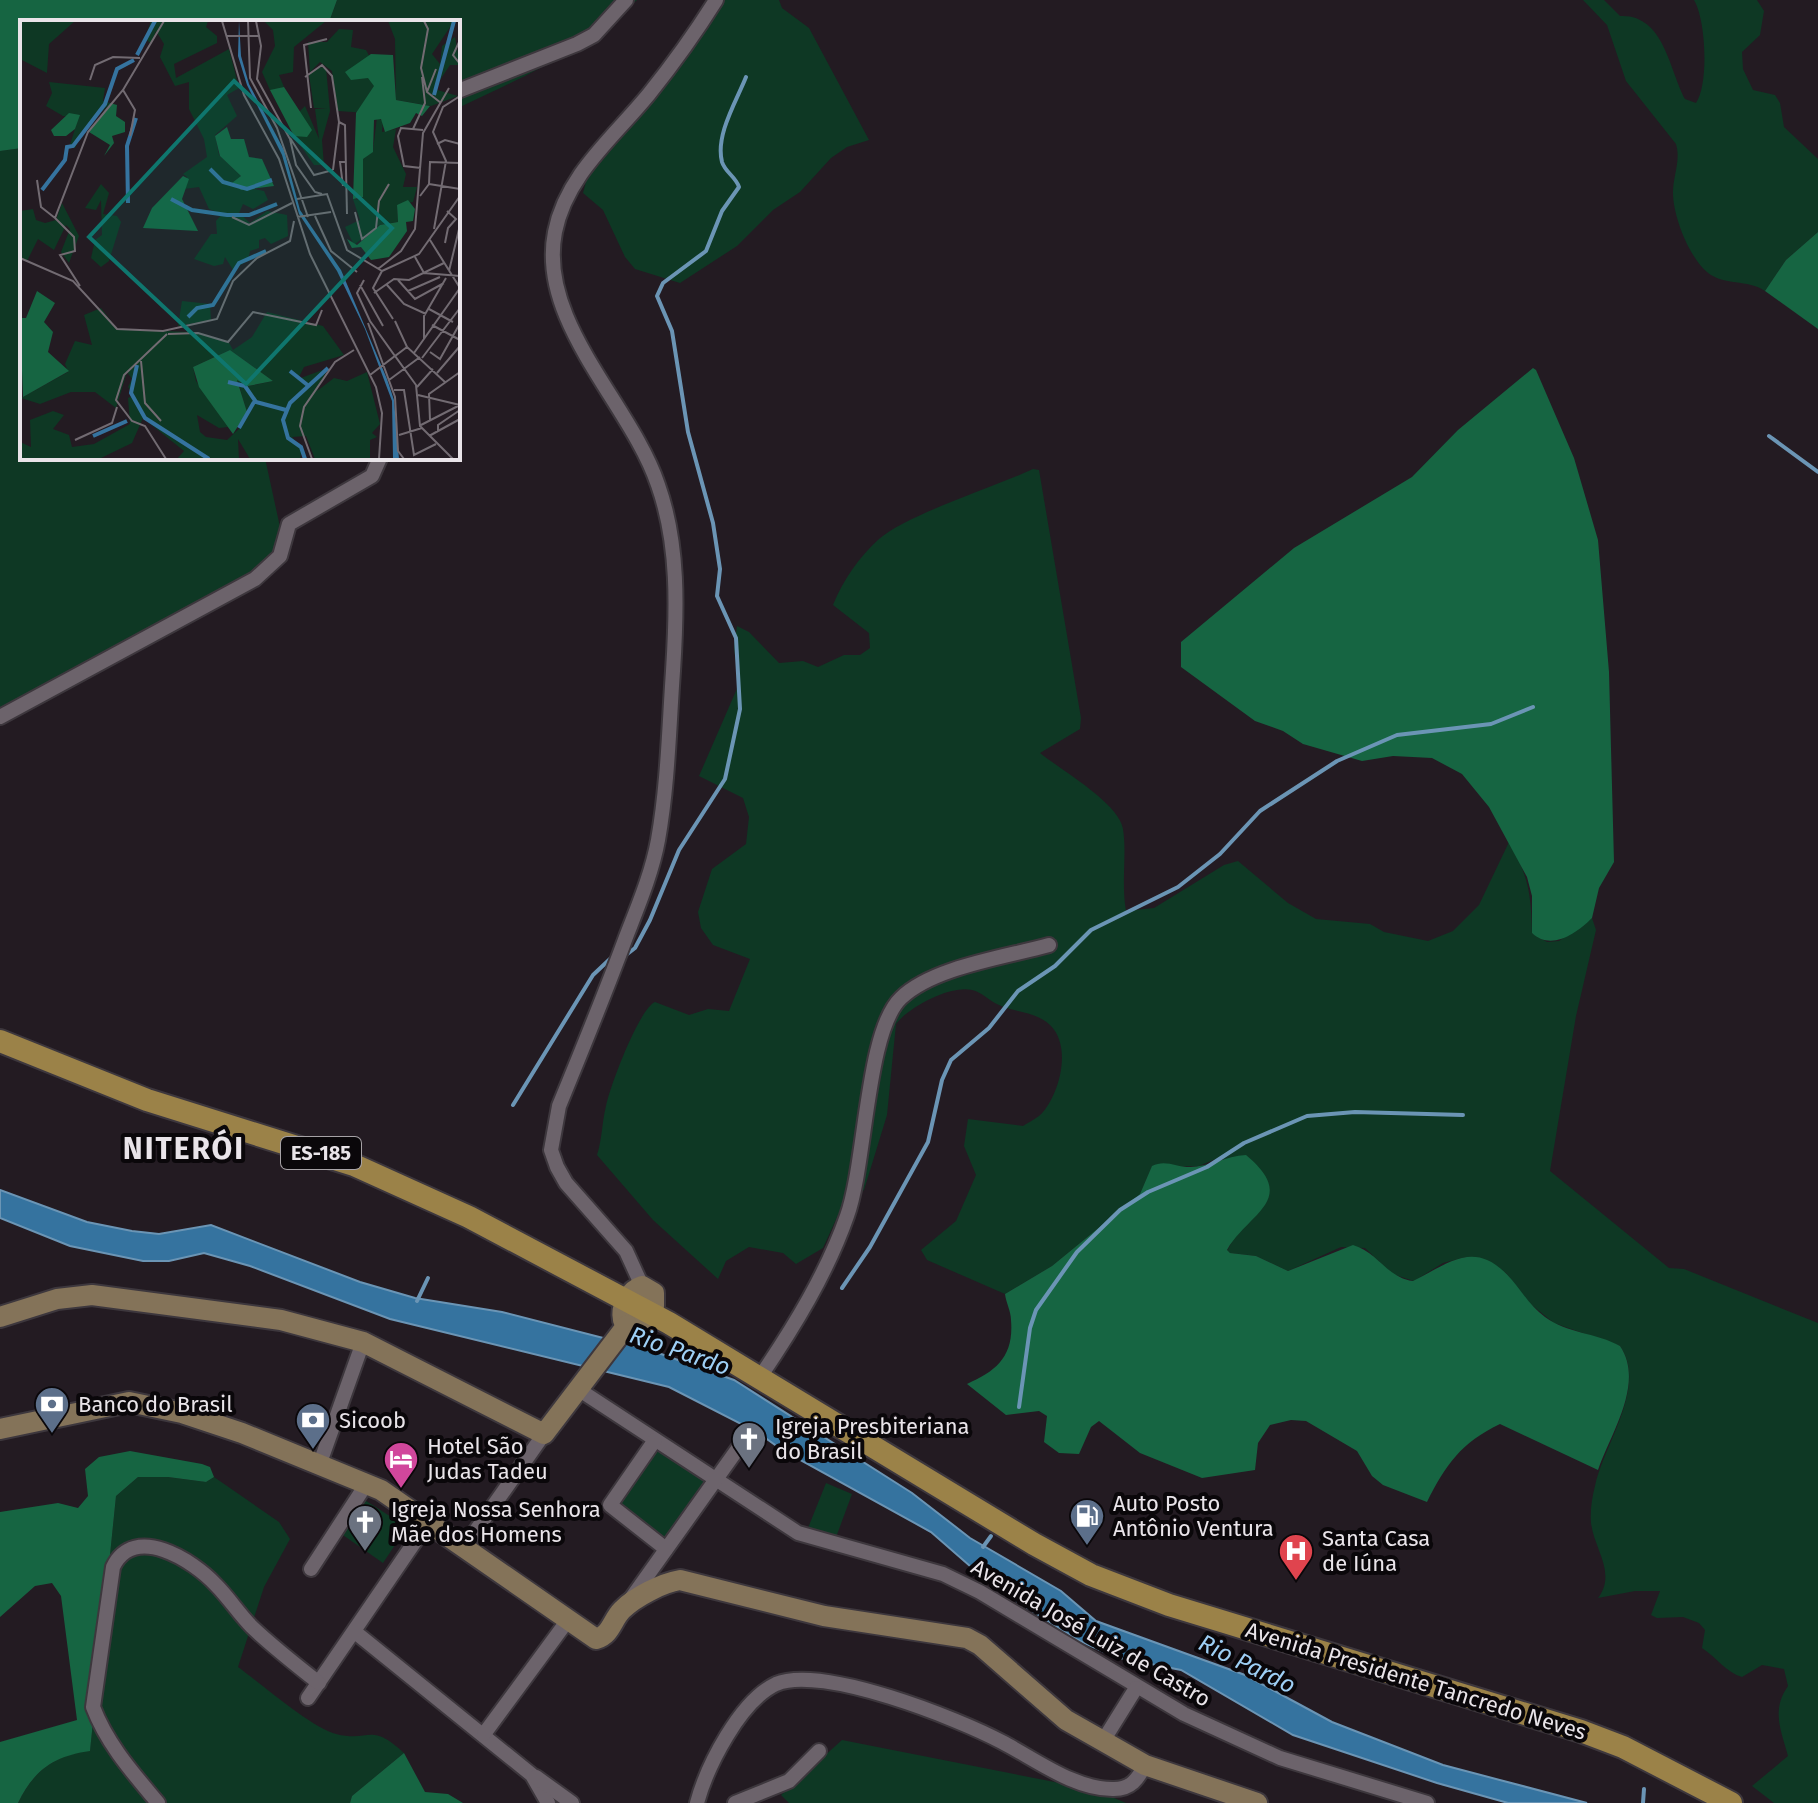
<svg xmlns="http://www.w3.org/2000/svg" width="1818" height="1803" font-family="'Fira Sans',sans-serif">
  <rect width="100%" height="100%" fill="#231b22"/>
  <!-- green -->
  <g fill="#0e3824">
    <path d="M337,0H637C579,53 528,75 458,108V22H329Z"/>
    <path d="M721,0H779L782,8L809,28L869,140L847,147L831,158L800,192L773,210L737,246L680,283L635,269L625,257L603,210L583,193L587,178L654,100Z"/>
    <path d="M1583,0H1604L1620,16C1664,14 1669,69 1685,99L1696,103C1709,84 1706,20 1694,0H1757L1764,11L1760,35L1742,52L1743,69L1753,90L1775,95L1780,103L1784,127L1818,159V232L1786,260L1765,291C1748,279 1723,286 1707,272C1689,257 1673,216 1673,193C1673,175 1681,161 1676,144L1626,81L1607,25Z"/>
    <path d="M22,148V458H265L285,550L214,605L0,723V151Z"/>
    <path d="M1033,469L1039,470L1081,718L1080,729L1040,753C1061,770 1119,803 1123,829C1127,854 1121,882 1126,911L1154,908L1224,865L1238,861L1288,903L1316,919L1370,924L1384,932L1428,941L1453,931L1479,905L1509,842C1529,877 1531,894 1532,933L1547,942L1559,941L1592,918L1596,930L1576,1016L1550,1171L1669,1268L1684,1269L1818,1323V1803H1774L1752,1786L1788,1756C1781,1730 1771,1710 1788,1686L1784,1669L1762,1665L1742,1677C1727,1673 1716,1657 1702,1648L1705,1630L1699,1623L1683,1617L1657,1618L1651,1615L1660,1591H1635L1598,1598C1617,1573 1594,1549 1591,1523C1590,1511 1592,1497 1595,1486C1604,1444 1648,1386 1620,1346L1554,1323L1528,1302L1506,1273L1466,1257L1443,1263L1414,1281L1392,1274L1365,1248L1341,1247L1288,1271L1256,1256L1230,1253L1227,1251L1232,1242L1223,1156L1199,1166L1152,1167L1140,1194L1052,1266L1005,1294L927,1260L921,1250L956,1221L976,1175L964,1146L968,1119L1023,1126C1029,1122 1038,1118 1043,1112C1060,1092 1072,1046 1050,1025C1035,1011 1016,1013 999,1005C989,1001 982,992 972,990C950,985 909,1007 896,1024L887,1115L864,1190L839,1213L823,1248L796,1264L783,1253L749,1247L726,1261L718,1279L653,1220L597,1155C602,1140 602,1122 606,1106C610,1086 639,1009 655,1002L689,1015L708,1009L729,1011L750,959L713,945L701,928L698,912L712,869L746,844L749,817L743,798L699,776L739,684L734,648L737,626L749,632L779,663L803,661L818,667L844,655H860L870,648L869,633L833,605C843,580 859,557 879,539C908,514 995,487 1033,469Z"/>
    <path d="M655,1449L707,1482L664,1540L615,1504Z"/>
    <path d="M138,1477H168L206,1482L214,1477L279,1522L290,1539L264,1587L238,1667C260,1683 312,1728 336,1734C371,1743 369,1721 404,1753L352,1796L350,1803H18C34,1770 54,1756 90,1750L116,1496Z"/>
    <path d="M826,1483L852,1494L835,1540L808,1528Z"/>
    <path d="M363,1499L407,1527L383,1563L340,1533Z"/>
    <path d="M842,1740L1095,1790L1126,1803H789L781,1795Z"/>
  </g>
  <!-- forest -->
  <g fill="#166542">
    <path d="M0,0H337L329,22H22V148L0,151Z"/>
    <path d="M1818,232V329L1765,291L1786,260Z"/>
    <path d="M1533,368L1536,370L1574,458L1598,540L1609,672L1614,862L1599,888L1592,918C1576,934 1551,951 1532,933V896L1527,877L1489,807L1462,774L1432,758L1393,756L1362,761L1303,744L1283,731L1255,721L1181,667V642L1294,548L1412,477L1458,430Z"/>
    <path d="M1246,1155C1300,1200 1248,1213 1227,1250L1230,1253L1256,1256L1288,1271L1353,1245C1378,1252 1387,1278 1413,1281C1451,1262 1476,1238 1512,1280C1523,1293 1531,1307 1545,1317C1566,1333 1597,1333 1620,1346C1645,1383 1611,1433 1598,1470L1500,1424C1461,1443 1446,1464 1427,1502L1383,1485L1372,1476L1357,1451L1306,1421L1291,1420L1270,1425L1258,1443L1255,1470L1202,1478L1140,1453L1099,1421L1091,1427L1079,1454L1059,1453L1044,1442L1047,1416L1039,1411L1006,1415L967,1384C997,1371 1014,1356 1011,1320C1011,1311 1006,1303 1005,1294L1052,1266L1140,1194L1152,1166C1165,1159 1176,1167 1190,1167C1208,1167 1226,1156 1246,1155Z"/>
    <path d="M130,1451L202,1464L210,1467L214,1477L206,1482L168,1477H138L116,1496L90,1751C54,1756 34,1770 18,1803H0V1742L77,1720L61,1596L52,1583L35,1586L0,1617V1512L58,1503L78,1508L88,1496L85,1469L99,1457Z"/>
    <path d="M404,1753L425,1792L448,1794L463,1803H350L352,1796Z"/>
  </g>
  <!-- water -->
  <path fill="#35739f" stroke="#6b95b5" stroke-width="2" d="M0,1190L87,1222L132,1231L159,1234L211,1225L360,1282L415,1298L502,1312L650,1350L734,1380L912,1493L970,1538L1061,1591L1096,1621L1245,1675L1332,1722L1443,1765L1587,1803H1508L1437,1783L1293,1735L1181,1670L1115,1657L1078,1640L994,1587L931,1532L782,1450L757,1432L669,1387L390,1319L250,1266L204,1253L169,1261H143L70,1246L0,1218Z"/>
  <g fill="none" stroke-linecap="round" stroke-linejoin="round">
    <!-- stream -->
    <g stroke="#6b95b5" stroke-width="4">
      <path d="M1769,436L1818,472"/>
      <path d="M626,955L635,948L650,920L679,850L725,779L740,709L736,638L717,596L720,569L713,523L688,432L672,331L657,296L663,283L706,251L722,211L739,187C736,177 725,172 722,162C715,135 737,100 746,77"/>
      <path d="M513,1105L593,975L611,958"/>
      <path d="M842,1288L870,1247L928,1142L942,1080L951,1060L989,1028L1018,991L1055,966L1091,930L1178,887L1220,854L1260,811L1337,761L1397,735L1491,724L1533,707"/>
      <path d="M417,1301L428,1278"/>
      <path d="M1019,1407L1030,1328L1036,1310L1077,1252L1120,1210L1148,1192L1207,1167L1244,1143L1307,1116L1355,1112L1463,1115"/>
      <path d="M983,1547L991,1536"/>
      <path d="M1643,1803L1644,1789"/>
    </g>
    <!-- street casing -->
    <g stroke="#3d373d" stroke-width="18">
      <g id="street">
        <path d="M458,91L577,44L594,35L626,0"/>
        <path d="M0,717L255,579L280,556L289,524L372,476L380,458"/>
        <path d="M642,1286L626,1251L566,1183L557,1167L551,1150L559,1106C582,1050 605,994 626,937C638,906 652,873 658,840C668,784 669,727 673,671C677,609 679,544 658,485C631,404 537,322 555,232C566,175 614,137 649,94C673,64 696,32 716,0"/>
        <path d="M760,1377C794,1327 827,1273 847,1216C866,1164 866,1031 901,998C933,967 1006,957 1049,945"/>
        <path d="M578,1389L798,1533L943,1574L980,1592L1184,1714L1280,1758L1427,1803"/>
        <path d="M655,1440L610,1505L666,1549"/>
        <path d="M320,1463L363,1342"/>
        <path d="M465,1546L544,1434"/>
        <path d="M311,1569L367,1483"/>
        <path d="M630,1600L749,1433"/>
        <path d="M355,1632L532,1775L548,1803"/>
        <path d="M308,1698L429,1521"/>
        <path d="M484,1734L568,1620"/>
        <path d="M1103,1741L1136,1688"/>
        <path d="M536,1777L572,1803"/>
        <path d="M158,1803C133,1773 107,1744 93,1707L113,1567C134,1523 193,1560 216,1585C229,1598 239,1614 252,1627C273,1647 296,1665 319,1683"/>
        <path d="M697,1803C707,1766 740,1701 776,1684C821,1664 959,1719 1002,1742C1035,1759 1075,1790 1114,1789C1131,1789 1138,1779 1145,1765"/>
        <path d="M735,1803L789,1781L819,1751"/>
      </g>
    </g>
    <!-- secondary casing -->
    <g stroke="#3d373d" stroke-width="24">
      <g id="secondary">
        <path d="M642,1286L654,1293V1306L644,1323L630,1326L623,1320C620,1307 629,1290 642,1286Z"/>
        <path d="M0,1317L57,1299L92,1295L281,1320L363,1342L544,1434L627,1325"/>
        <path d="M0,1429L129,1402L182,1413L242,1433L381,1490L596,1639C611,1635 612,1620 622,1610C635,1597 662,1583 680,1580L824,1616L967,1638L980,1645L1066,1720L1103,1741L1145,1765L1257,1803"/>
      </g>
    </g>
    <!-- primary casing -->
    <g stroke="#3d373d" stroke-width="26">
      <path id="primary" d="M0,1041L147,1100L354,1165L469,1217L669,1323L1034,1544L1091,1575L1169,1605L1581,1731L1623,1747L1731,1803"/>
    </g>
    <!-- street -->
    <use href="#street" stroke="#6c636b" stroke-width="14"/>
    <!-- secondary -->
    <use href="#secondary" stroke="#847359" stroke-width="20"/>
    <!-- primary -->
    <use href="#primary" stroke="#9b8248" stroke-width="22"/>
  </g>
  <!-- icons -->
  <defs>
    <g id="bank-pin" transform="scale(1.8)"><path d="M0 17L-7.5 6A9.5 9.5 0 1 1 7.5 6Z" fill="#5c6f8a" stroke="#0a070a"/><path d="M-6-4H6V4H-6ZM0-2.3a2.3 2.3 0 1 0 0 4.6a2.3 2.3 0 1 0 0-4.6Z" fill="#fff"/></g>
    <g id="church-pin" transform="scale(1.8)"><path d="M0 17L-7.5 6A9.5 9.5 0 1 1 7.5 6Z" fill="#6b7280" stroke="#0a070a"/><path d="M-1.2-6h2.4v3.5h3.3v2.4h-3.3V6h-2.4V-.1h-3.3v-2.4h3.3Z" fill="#fff"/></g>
    <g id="hotel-pin" transform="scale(1.8)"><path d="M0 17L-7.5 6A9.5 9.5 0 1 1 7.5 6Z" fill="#d1479c" stroke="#0a070a"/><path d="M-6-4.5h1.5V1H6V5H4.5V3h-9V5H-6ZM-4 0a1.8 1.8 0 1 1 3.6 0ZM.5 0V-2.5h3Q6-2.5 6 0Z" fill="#fff"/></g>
    <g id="fuel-pin" transform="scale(1.8)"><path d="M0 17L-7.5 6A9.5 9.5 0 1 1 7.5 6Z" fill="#5c6f8a" stroke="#0a070a"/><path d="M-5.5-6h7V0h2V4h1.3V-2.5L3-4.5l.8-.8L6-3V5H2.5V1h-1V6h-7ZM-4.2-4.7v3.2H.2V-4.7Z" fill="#fff"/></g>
    <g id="hospital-pin" transform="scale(1.8)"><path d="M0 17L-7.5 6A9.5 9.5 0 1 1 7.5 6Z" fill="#e0444e" stroke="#0a070a"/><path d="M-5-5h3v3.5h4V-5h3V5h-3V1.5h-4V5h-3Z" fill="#fff"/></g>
  </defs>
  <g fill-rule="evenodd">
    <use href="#bank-pin" x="52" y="1404"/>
    <use href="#bank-pin" x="313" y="1420"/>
    <use href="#church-pin" x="749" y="1439"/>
    <use href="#hotel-pin" x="401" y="1459"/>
    <use href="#fuel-pin" x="1087" y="1516"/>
    <use href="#church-pin" x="365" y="1522"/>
    <use href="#hospital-pin" x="1296" y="1551"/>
  </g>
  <g text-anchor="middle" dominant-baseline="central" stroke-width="8" stroke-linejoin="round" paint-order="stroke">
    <!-- shield labels -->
    <rect fill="#0a070a" stroke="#a6a2a6" stroke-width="2" x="281" y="1137" width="80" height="32" rx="6"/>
    <g font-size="20" font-weight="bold" fill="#e9e4e9">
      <text x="321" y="1153">ES-185</text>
    </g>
    <!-- poi labels -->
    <g font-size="22" fill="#e9e4e9" stroke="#0a070a" text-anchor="start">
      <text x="78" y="1404">Banco do Brasil</text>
      <text x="339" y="1420">Sicoob</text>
      <text x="775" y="1426">Igreja Presbiteriana<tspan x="775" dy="25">do Brasil</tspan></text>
      <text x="427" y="1446">Hotel São<tspan x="427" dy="25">Judas Tadeu</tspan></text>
      <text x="1113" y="1503">Auto Posto<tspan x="1113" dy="25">Antônio Ventura</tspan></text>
      <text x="391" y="1509">Igreja Nossa Senhora<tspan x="391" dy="25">Mãe dos Homens</tspan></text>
      <text x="1322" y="1538">Santa Casa<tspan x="1322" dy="25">de Iúna</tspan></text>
    </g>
    <!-- street labels -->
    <g font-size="22" fill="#e9e4e9" stroke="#0a070a">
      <text transform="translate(1091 1633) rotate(30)">Avenida José Luiz de Castro</text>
      <text transform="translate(1416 1681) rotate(17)">Avenida Presidente Tancredo Neves</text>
    </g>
    <!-- water labels -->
    <g font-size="24" font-style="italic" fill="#9ecff5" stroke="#0a070a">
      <text transform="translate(680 1351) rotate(19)">Rio Pardo</text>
      <text transform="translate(1247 1664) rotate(26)">Rio Pardo</text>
    </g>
    <!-- district labels -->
    <g font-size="30" font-weight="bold" letter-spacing="2" fill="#e9e4e9" stroke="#0a070a">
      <text x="184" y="1149">NITERÓI</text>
    </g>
  </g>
  <!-- overview -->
  <g transform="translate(20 20)">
    <rect width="440" height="440" fill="#231b22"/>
    <path d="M0,1H55L29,24L27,53L0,39ZM131,1H188L186,7L197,16V23L154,44L156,58L209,29L219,68L207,75L217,96L195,115L199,135L221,156L214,165L244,171L248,180L233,189L223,184L219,193L230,203L247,191L267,195L268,216L251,224L245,218L239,220V228L230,231L228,240L213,250L205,237L203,244L194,246L174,239L191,214H197L196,201L202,194L189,189L179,167L164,169L167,157L163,154L187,137L184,119L169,89V62L155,66L140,37L144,24L136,11L131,24L125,18ZM244,1H306L274,27L273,52L259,55L264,67L256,70H250L242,52L255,26L253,10ZM368,1H434L412,34L420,44L422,26L435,17L440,45H430L414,69L438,76L411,86L376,80L375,19ZM319,9L333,10L331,27L346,30L364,63L361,94L318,91L312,51L300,42L290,52L288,22H307ZM299,47L306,48L310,91L302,120L304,145H294L274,116L291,112L278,93L285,86L299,119L295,89L307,88H294L289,55ZM29,62L85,68L83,81L90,83L63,111L55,128L50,125L59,96H43L26,86L32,73ZM357,97L363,101L362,112L376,109L373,127L386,154L383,167H397L393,182L377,185L378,202L359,205L334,225L325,207L340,200L333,179L341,180L343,139L353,131ZM81,164L89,173L83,194L97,196L101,202L89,241L81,247L71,238L75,220L82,215L81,180L76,190L65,188ZM42,183L59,216L49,243L41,232L50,209L46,205L34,230L18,219L7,241L0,237V191L13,189L16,200L25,203L36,200ZM162,281L190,284L191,300L158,306ZM81,288L97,309L170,312L208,321L213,330L232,317L247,292L303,306L324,335L284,347L278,359L308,348L297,371L314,358L327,361L347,352L360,404L352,413L357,417L350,420V439H295L286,416L272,417L282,428L280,439H230L218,419L219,439H157L164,431L123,398L112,423L79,439H0V422L11,427L10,400L33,391L44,395L33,409L49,415L52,427L74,424L110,404L108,378L114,375L108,367L112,359L107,352L96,388L75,372H51L20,384L1,378L48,352L45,344L55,321L72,325L64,295ZM210,330L253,361L229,366L217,359L227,392L221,407L207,420L186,417L180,412L177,395L199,408L208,407L176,361L173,347Z" fill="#0e3824" fill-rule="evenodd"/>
    <path d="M351,34L373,35L376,80L410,86L402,96L396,93L390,103L365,112L361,99L354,100L353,132L343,139V177L333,179L336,93L354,66L348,58L331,60L325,52ZM264,67L292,110L287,117L274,116L250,70ZM90,83L97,85L96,96L105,102V112L92,116L94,123L84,136L90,125L69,112ZM49,93L60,95L55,109L46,116H34L31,110ZM207,107L211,119H224L229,137L242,139L254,166L221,170L212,163L221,156L200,136L195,116ZM163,156L169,159L162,179L178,211L123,208L132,188ZM388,180L395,189L393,201L386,202L387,211L369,237L351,240L341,227L332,228L327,219L337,225L360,205L378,202L377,185ZM17,271L35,283L24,302L33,312L28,332L49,351L3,377L0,298H6ZM210,330L253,361L228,366L217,360L227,392L213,414L179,367L173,347Z" fill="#166542"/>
    <path d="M219,1L221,36L229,64L264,130L280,190L321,250L367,359L374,380L379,439L373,438L372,381L345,309L317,251L279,194L262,135L227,65L218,36Z" fill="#35739f"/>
    <path fill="none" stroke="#35739f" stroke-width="4" d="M117,35L135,1M414,75L434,1M190,149L203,162L227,169L252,160M22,170L45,140L47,127L53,126L85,84L97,49L114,40M151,179L172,190L207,195H229L257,184M108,183L107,126L116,98M168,297L177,288L193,285L219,243L246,231M117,345L111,373L125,398L189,439M270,351L290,367M208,362L225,366L236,382L266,390M219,408L234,382M73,416L107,401M285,439L281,427L268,418L263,400L270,383L308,348"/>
    <path fill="none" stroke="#726b72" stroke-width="2" d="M202,1L224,75L259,139L290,234L356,367L362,393L359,439M228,1L230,58L257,108L288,197M236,1L241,26L237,59L270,119L276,145L295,172L302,174M404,1L408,9L401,48L407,72M206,16H240M440,20L433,35L440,44M416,49L407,72L421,83M285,57L302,45L312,56L319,102L313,150M70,60L75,45L93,37L120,38M103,70L115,90L110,116M291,88L284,25L307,19M319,102L325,105L327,194M393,109L405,83L402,57M270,118L294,155L313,150M417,124L425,120L440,124M409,142L440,143M401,148L384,146L378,116L381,108L403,110M17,160L21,187L35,198M409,164L440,169M323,166L320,142H325M400,176L409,164L410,142M277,179L307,174L327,230L362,251M335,192L342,219L356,208L359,181L369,164M295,196L311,231L337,252M212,197L229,205L272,183M277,197L311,192M414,209L426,141L413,112L423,87L440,76M425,223L428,208L436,199L427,191M395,237L404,253L440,256M0,238L53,261L97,309L143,311L197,299L213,261L237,238L270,221L274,201M358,249L381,231L395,209L403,113L429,68M362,251L399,234L440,176M362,251L353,268L373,299M429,251L440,205M344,260L337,273L350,301L375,336L387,327M378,260L395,279L424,263M340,265L363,306M367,265L384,284L406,294M60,266L40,235L55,231L54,217L35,198L68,112L103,70L144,1M388,271L420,257M354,273L374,259L389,260L424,243M409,289L433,302M375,301L387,327L426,363M348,303L375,377L378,431L384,439M412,305L440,320M148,314L178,313L208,322L233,292L296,305L302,290M404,320V296L426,258M410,332L420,339L439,305M394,333L440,268L410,220M402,338L440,288M121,341L125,383L141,401M417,353L440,326M350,355L375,336L396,365L400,406L433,439M369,360L400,337M397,367L413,349M374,370H384L394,435L416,424M398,375L440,385M410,400L409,374L440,352M401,405L440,385M418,411V405L440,390M379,415L402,408M409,416L440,399M55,420L92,403L97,387M146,439L125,406L112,401L96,380L104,355L147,314M292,439L280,406L284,387L315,342L334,330"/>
    <path fill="#0f766e" fill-opacity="0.15" stroke="#0f766e" stroke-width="4" d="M214,61L372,208L226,364L69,217Z"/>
    <rect width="440" height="440" fill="none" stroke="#e9e4e9" stroke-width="4"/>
  </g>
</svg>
